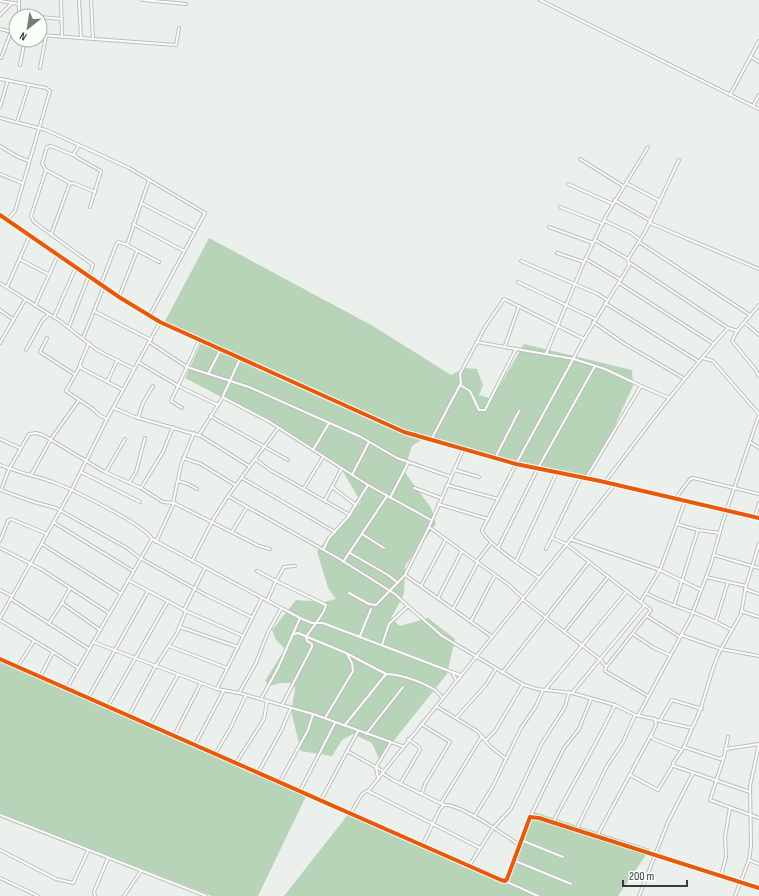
<svg xmlns="http://www.w3.org/2000/svg" width="759" height="896" font-family="'Sofia Sans Condensed',sans-serif">
  <rect width="100%" height="100%" fill="#ecf0ec"/>
  <!-- forest -->
  <g fill="#b7d3b8">
    <path d="M209,238L373,326L451,375L466,368L477,369L483,385L479,395L492,399L524,344L632,370L633,386L609,438L588,476L488,455L427,436L412,446L404,471L431,508L436,524L405,566L404,594L391,618L400,626L428,618L455,639L447,674L379,759L372,743L353,734L342,740L332,756L301,751L291,711L295,690L294,683H280L270,686L265,681L285,649L276,640L272,630L296,600L324,602L336,599L328,588L317,551L361,502L339,465L273,424L185,378L202,341L164,323Z"/>
    <path d="M0,657L308,792L258,896H212L0,814Z"/>
    <path d="M350,812L506,879L534,812L650,849L618,896H284Z"/>
  </g>
  <g fill="none" stroke-linecap="round" stroke-linejoin="round">
    <!-- minor casing -->
    <g stroke="#bcbebc" stroke-width="4">
      <g id="minor">
        <path d="M61,0L62,37"/>
        <path d="M79,0L81,38"/>
        <path d="M91,0L93,39"/>
        <path d="M143,0L186,4"/>
        <path d="M540,0L759,109"/>
        <path d="M0,1L19,4"/>
        <path d="M19,14L31,16"/>
        <path d="M0,15L12,3"/>
        <path d="M19,16V0"/>
        <path d="M40,17L62,19"/>
        <path d="M0,29L16,33"/>
        <path d="M40,35L176,45L179,28"/>
        <path d="M751,57L759,62"/>
        <path d="M1,58L11,32"/>
        <path d="M20,65L25,40"/>
        <path d="M40,68L46,36"/>
        <path d="M0,79L46,88L50,91L15,211L7,220"/>
        <path d="M730,95L759,41"/>
        <path d="M753,106L759,95"/>
        <path d="M0,107L8,80"/>
        <path d="M0,118L46,130L79,145L73,155L51,146L47,147L42,164L46,170L31,216L34,222L93,265L69,327"/>
        <path d="M17,122L29,85"/>
        <path d="M79,145L129,168L205,213L150,315"/>
        <path d="M0,146L18,157L29,161"/>
        <path d="M74,154L76,157L101,171L90,207"/>
        <path d="M580,159L623,186"/>
        <path d="M46,170L70,183L51,235"/>
        <path d="M0,174L22,183"/>
        <path d="M149,180L127,245L159,262"/>
        <path d="M626,183L660,201"/>
        <path d="M70,184L73,183L95,192"/>
        <path d="M568,184L613,204"/>
        <path d="M614,200L651,221"/>
        <path d="M141,203L195,231"/>
        <path d="M560,207L603,224"/>
        <path d="M0,215L119,297L160,322L404,432L516,464L600,481L759,518"/>
        <path d="M605,221L631,233L640,240"/>
        <path d="M650,223L759,269"/>
        <path d="M133,224L184,251"/>
        <path d="M549,227L593,243"/>
        <path d="M595,240L628,259"/>
        <path d="M639,242L750,315"/>
        <path d="M557,253L584,262"/>
        <path d="M19,259L48,274"/>
        <path d="M586,259L621,280"/>
        <path d="M521,261L598,294L607,300"/>
        <path d="M630,263L728,328"/>
        <path d="M518,282L595,319"/>
        <path d="M0,283L60,321L97,350L134,369"/>
        <path d="M619,283L714,344"/>
        <path d="M101,284L117,243L119,242L127,245"/>
        <path d="M7,287L30,235"/>
        <path d="M119,297L137,251"/>
        <path d="M605,303L698,361"/>
        <path d="M35,306L58,255"/>
        <path d="M0,310L14,320"/>
        <path d="M94,311L151,340"/>
        <path d="M54,317L76,267"/>
        <path d="M593,322L625,344L685,379"/>
        <path d="M745,323L759,335"/>
        <path d="M737,331L732,341L755,369L759,376"/>
        <path d="M47,338L40,352L74,374"/>
        <path d="M83,338L104,286"/>
        <path d="M149,342L187,367L249,387L361,437L397,458L451,477"/>
        <path d="M477,342L516,349"/>
        <path d="M0,343L25,300"/>
        <path d="M89,343L80,364L81,368L123,390"/>
        <path d="M505,346L519,306"/>
        <path d="M26,350L42,321L49,314"/>
        <path d="M546,354L584,262L606,216L648,147"/>
        <path d="M703,358L713,361L759,414"/>
        <path d="M240,359L223,396L224,398L270,422L368,485L431,520"/>
        <path d="M138,362L182,388L218,405"/>
        <path d="M80,366L66,391L93,409L99,415L107,419"/>
        <path d="M208,374L221,349"/>
        <path d="M107,382L117,361"/>
        <path d="M461,385L460,374L485,327L504,299L584,339"/>
        <path d="M641,386L669,398"/>
        <path d="M114,408L135,417L201,436L249,466"/>
        <path d="M182,408L171,401L200,339"/>
        <path d="M210,416L288,460"/>
        <path d="M138,418L143,403L153,386"/>
        <path d="M199,435L223,397"/>
        <path d="M0,439L20,448"/>
        <path d="M431,440L460,385L470,391L479,410H485L516,349L574,359L605,369L641,386L586,478"/>
        <path d="M750,442L759,448"/>
        <path d="M313,450L329,423"/>
        <path d="M183,458L201,464L235,485"/>
        <path d="M495,458L519,411"/>
        <path d="M255,459L270,470L350,515"/>
        <path d="M0,465C17,472 35,476 53,482C71,489 144,524 152,539"/>
        <path d="M455,470L479,477"/>
        <path d="M81,472L140,502"/>
        <path d="M106,472L125,439"/>
        <path d="M31,475L51,439L79,400"/>
        <path d="M352,475L369,442"/>
        <path d="M242,478L335,532"/>
        <path d="M178,481L188,484L197,489"/>
        <path d="M605,482C645,429 684,377 728,328L737,331L759,305"/>
        <path d="M129,483L136,472L145,438"/>
        <path d="M447,485L498,499"/>
        <path d="M332,487L356,505"/>
        <path d="M141,488L163,452L173,427"/>
        <path d="M304,488L323,457"/>
        <path d="M414,488L441,498"/>
        <path d="M0,490L34,502L56,508L127,548L140,558L206,595L251,617"/>
        <path d="M1,490L9,469L29,434L36,433L43,435L103,471L141,488L163,502L174,503L259,546L270,549"/>
        <path d="M228,496L278,428"/>
        <path d="M390,498L408,463"/>
        <path d="M676,498L690,479L693,478L759,494"/>
        <path d="M325,500L342,468"/>
        <path d="M173,503L181,465L194,433"/>
        <path d="M438,504L488,519"/>
        <path d="M755,517L759,503"/>
        <path d="M53,522L133,571"/>
        <path d="M677,524L698,530L720,533"/>
        <path d="M429,527L509,585L523,598"/>
        <path d="M232,532L247,507"/>
        <path d="M362,534L384,548"/>
        <path d="M552,538L566,544L651,610L606,667"/>
        <path d="M570,539L660,570L701,590"/>
        <path d="M0,541L8,521L11,519L47,534"/>
        <path d="M156,542L174,503"/>
        <path d="M42,544L120,593"/>
        <path d="M0,548L41,569L109,613"/>
        <path d="M498,548L538,468L595,366"/>
        <path d="M546,549L581,477"/>
        <path d="M323,550L329,538L348,517L368,485"/>
        <path d="M350,553L388,575L398,583"/>
        <path d="M714,555L759,568"/>
        <path d="M192,561L214,518L228,496L338,558L395,594L408,606"/>
        <path d="M477,561L491,543"/>
        <path d="M516,561L557,472"/>
        <path d="M343,562L387,496"/>
        <path d="M257,571L276,581L284,567L295,566"/>
        <path d="M405,575L491,636"/>
        <path d="M706,577L746,586"/>
        <path d="M539,578C529,571 483,541 482,530L516,464L584,339L629,266L628,259L645,232L679,160"/>
        <path d="M128,580L186,611L243,636"/>
        <path d="M421,586L446,539"/>
        <path d="M745,589L759,594"/>
        <path d="M0,590L12,596"/>
        <path d="M349,593L369,604L376,605L405,575L429,527L463,450"/>
        <path d="M646,593C673,608 704,613 731,630"/>
        <path d="M438,598L462,551"/>
        <path d="M11,599L89,649"/>
        <path d="M522,599L601,660L606,667L605,671L648,696"/>
        <path d="M267,601L276,581L326,605L323,613L306,637L307,641L312,644V647L282,705"/>
        <path d="M641,601L660,570L685,501"/>
        <path d="M62,603L70,588"/>
        <path d="M674,606L698,530"/>
        <path d="M453,609L478,562"/>
        <path d="M184,610L205,568"/>
        <path d="M741,611L759,617"/>
        <path d="M647,616L680,637"/>
        <path d="M0,618L71,491L107,419L160,322"/>
        <path d="M0,620L53,652L40,677"/>
        <path d="M471,621L495,575"/>
        <path d="M716,621L728,582"/>
        <path d="M49,623L62,603L100,630"/>
        <path d="M180,627L238,647"/>
        <path d="M564,632L608,577"/>
        <path d="M294,634L298,633L346,653L386,674"/>
        <path d="M633,634L654,648L670,655"/>
        <path d="M681,635L721,649L741,614L746,586L759,544"/>
        <path d="M360,636L371,609"/>
        <path d="M93,642L217,689L239,693L313,714L402,746"/>
        <path d="M382,645L389,624L408,606L442,636L524,685L537,689L572,693L615,705L635,715L655,719L656,725L652,733L597,836"/>
        <path d="M169,646L227,668"/>
        <path d="M53,652L78,668"/>
        <path d="M0,659L501,880L505,881L507,879L530,817L539,818L759,888"/>
        <path d="M18,666L34,641"/>
        <path d="M502,673L589,562"/>
        <path d="M453,674L456,680"/>
        <path d="M67,688L152,539L300,618L312,623H323L460,675"/>
        <path d="M217,689L262,598"/>
        <path d="M546,689L627,591"/>
        <path d="M239,693L256,663L268,632L281,609"/>
        <path d="M572,693L645,605"/>
        <path d="M88,698L148,591"/>
        <path d="M261,699L278,668L300,618"/>
        <path d="M108,706L168,601"/>
        <path d="M436,706L477,731L490,746L506,759"/>
        <path d="M129,715L155,667L177,633L186,611"/>
        <path d="M638,716L691,617L711,564L723,521L759,415"/>
        <path d="M325,718L353,671L352,663L347,654"/>
        <path d="M456,718L485,686L496,669"/>
        <path d="M656,720L692,728C706,703 708,674 721,649L759,656"/>
        <path d="M660,720L672,700L702,709"/>
        <path d="M421,724L450,742L425,784L422,793"/>
        <path d="M150,725L178,675"/>
        <path d="M344,726L386,674C400,674 436,685 442,698"/>
        <path d="M692,728L684,747L720,759L724,757L728,737"/>
        <path d="M366,734L403,687"/>
        <path d="M174,736L201,683"/>
        <path d="M651,736L653,739L681,750"/>
        <path d="M486,740L495,731L523,684"/>
        <path d="M195,745L224,690"/>
        <path d="M684,747L673,763L674,766L750,792"/>
        <path d="M726,749L759,744"/>
        <path d="M347,751L383,771"/>
        <path d="M215,754L230,729L246,695"/>
        <path d="M724,757L710,800L759,818"/>
        <path d="M236,763L264,719L267,701"/>
        <path d="M258,773L281,731L291,708"/>
        <path d="M382,773L393,780L444,805C459,803 505,835 519,845"/>
        <path d="M630,775L658,790L673,765"/>
        <path d="M378,778L376,767L391,742"/>
        <path d="M279,783L308,730L313,714"/>
        <path d="M400,784L420,750L419,747L408,739"/>
        <path d="M300,791L335,723"/>
        <path d="M368,791L480,848"/>
        <path d="M321,800L358,731"/>
        <path d="M441,803L482,736"/>
        <path d="M351,813L362,794L369,790L615,484"/>
        <path d="M0,815L206,896"/>
        <path d="M474,817L493,786L521,728L536,706L543,690"/>
        <path d="M530,817L564,748L579,729L591,699"/>
        <path d="M553,822C573,783 596,745 615,705"/>
        <path d="M576,830L607,766L623,742L635,715"/>
        <path d="M521,840L563,857"/>
        <path d="M423,844L440,809L444,805"/>
        <path d="M0,850L56,879L73,883L88,851"/>
        <path d="M513,860L571,884"/>
        <path d="M749,860L759,864"/>
        <path d="M469,866L493,828L511,809L542,743L565,707L569,692"/>
        <path d="M721,876L726,857L725,837L730,808"/>
        <path d="M0,878L38,896"/>
        <path d="M505,881L538,896"/>
        <path d="M95,896L94,892L108,858"/>
        <path d="M124,896L141,871"/>
        <path d="M639,896L668,822L693,773"/>
        <path d="M735,896L749,860L751,845L750,786L759,744"/>
      </g>
    </g>
    <!-- minor -->
    <use href="#minor" stroke="#fcfdfc" stroke-width="2"/>
    <!-- cycleway casing -->
    <g stroke="#f9fef9" stroke-width="6">
      <g id="cycleway">
        <path d="M0,215L119,297L160,322L404,432L516,464L600,481L759,518"/>
        <path d="M0,659L501,880L505,881L507,879L530,817L539,818L759,888"/>
      </g>
    </g>
    <!-- cycleway -->
    <use href="#cycleway" stroke="#e8590c" stroke-width="4"/>
  </g>
  <!-- north arrow -->
  <g transform="translate(28 28) rotate(210)"><circle r="19" fill="#f9fef9" stroke="#acb0ac"/>
  <path d="M0-3L7 15L0 10L-7 15Z" fill="#787a78"/>
  <text y="-6" font-size="11" font-weight="bold" text-anchor="middle" fill="#393b39">N</text>
  </g>
  <!-- scale -->
  <path d="M623 880v6h64v-6" fill="none" stroke="#393b39" stroke-width="2"/>
  <text x="629" y="880" font-size="12" fill="#393b39" stroke="#f9fef9" stroke-width="3" paint-order="stroke">200 m</text>
</svg>
